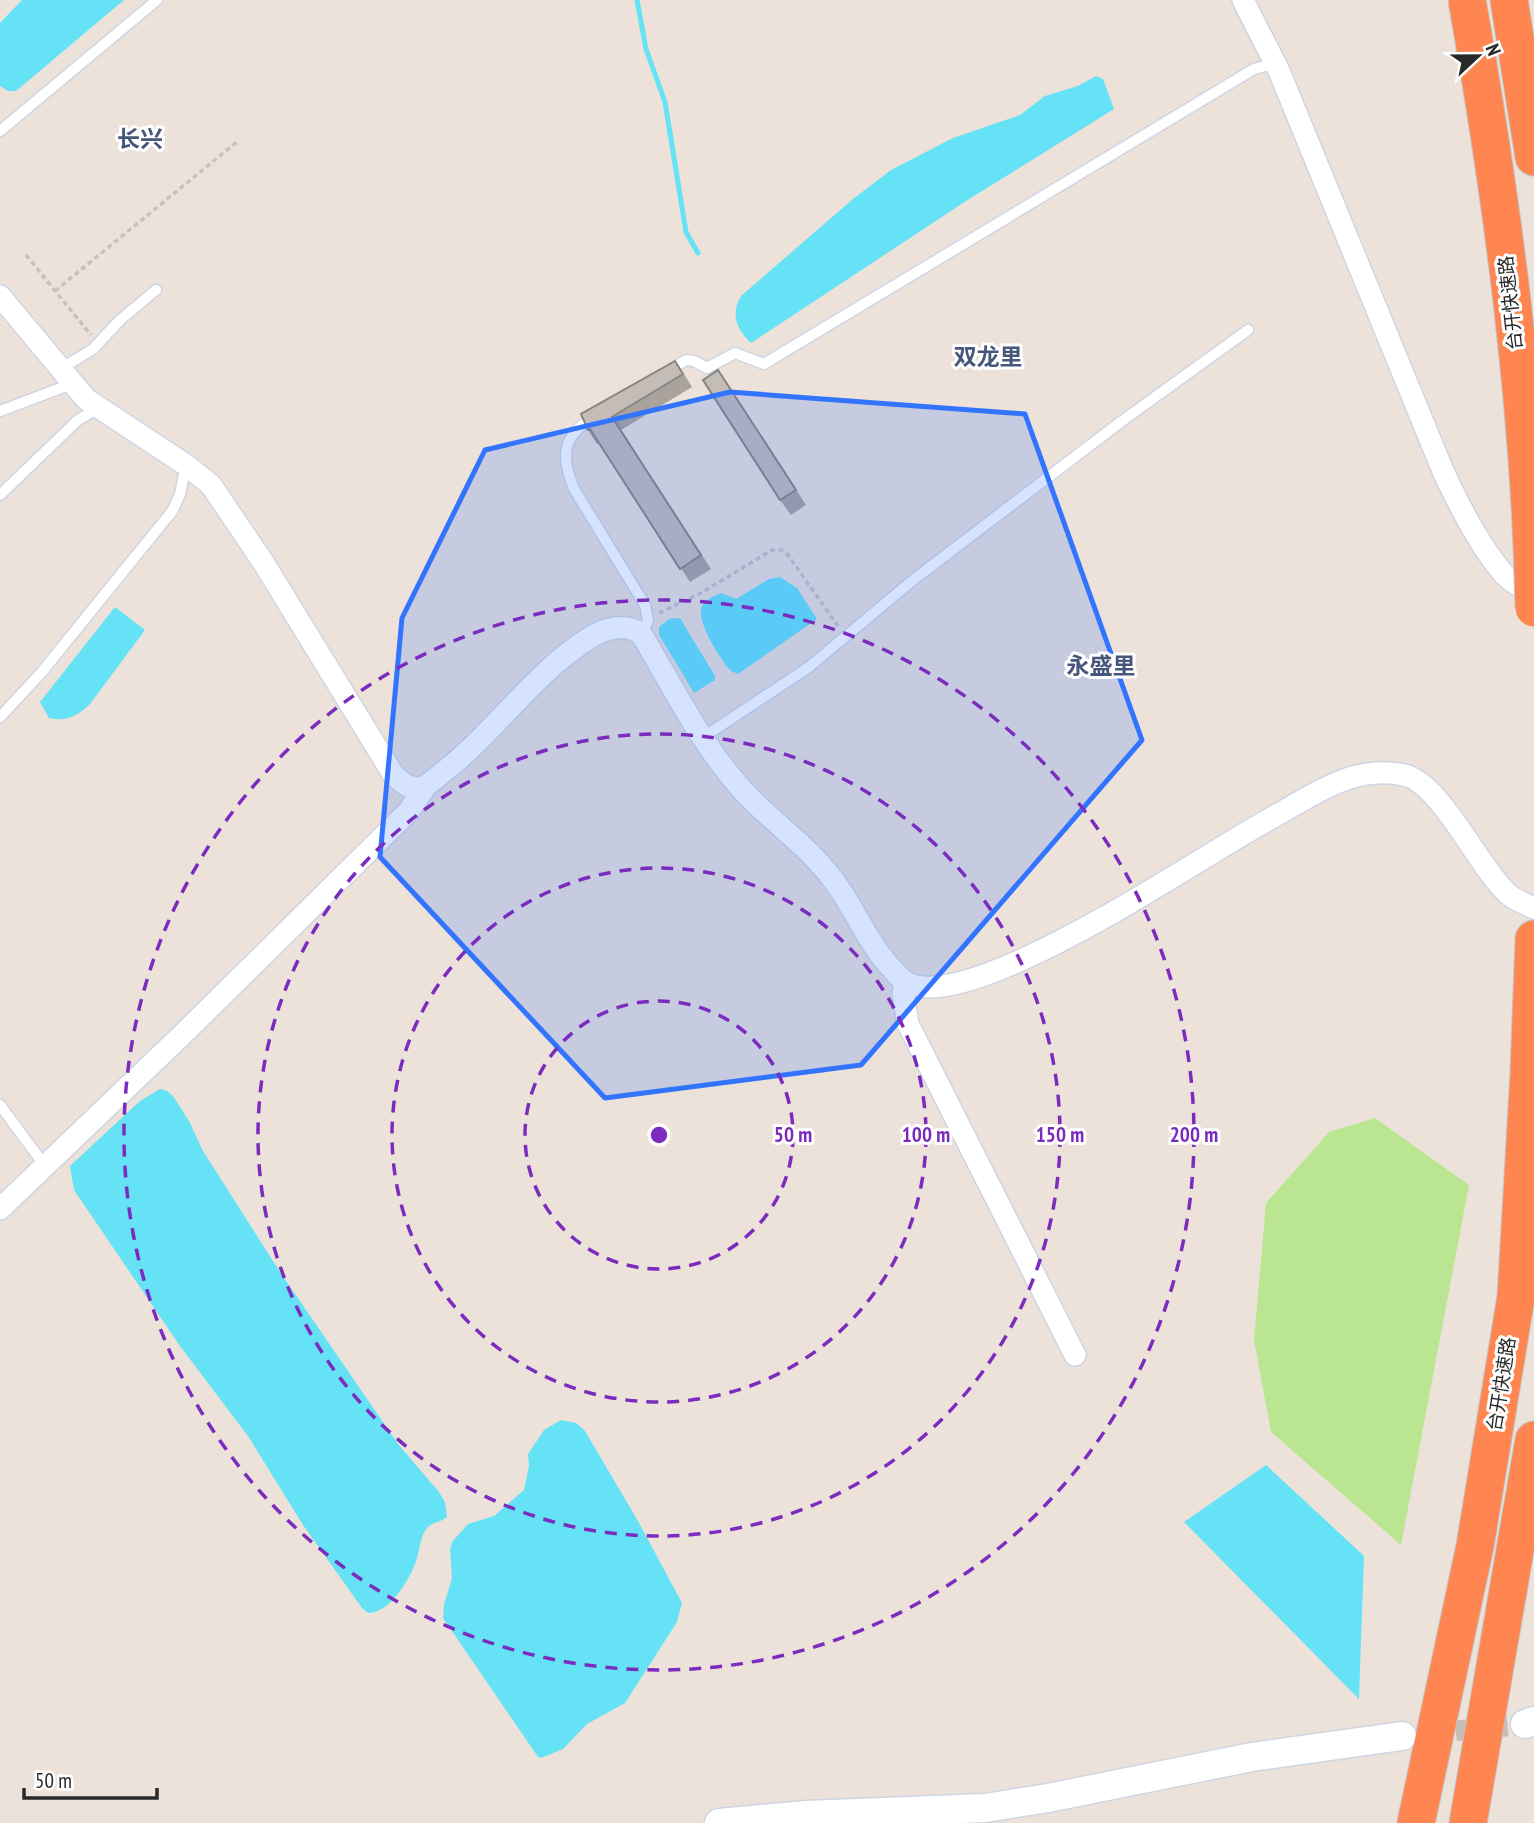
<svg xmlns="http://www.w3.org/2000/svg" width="1534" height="1823" font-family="'PT Sans Narrow','Noto Sans SC',sans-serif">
  <rect width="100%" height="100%" fill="#ece2d9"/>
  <!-- green -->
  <path fill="#bae692" d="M1375,1118L1469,1185L1401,1545L1271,1432L1254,1340L1266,1203L1329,1132Z"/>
  <!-- water -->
  <g fill="#65e2f5">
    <path d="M22,0H124L16,91H8L0,86V23Z"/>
    <path d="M1096,76L1103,79L1114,109L966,201L751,343C737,329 730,315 741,296L853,199L891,170L953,138L1020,115L1045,96L1078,86Z"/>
    <path d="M780,577L797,588L817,619L738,674L731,671C721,660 693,618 703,605C706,599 716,595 722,593L736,599L769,579Z"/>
    <path d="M115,607L145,630L90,704C77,716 67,722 49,718L40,702Z"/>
    <path d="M680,618L715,676V680L694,693L659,635V627L669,619Z"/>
    <path d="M160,1089L167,1091L173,1096L189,1121L203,1151L280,1272L398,1444L439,1492L445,1502L447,1517C442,1522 433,1522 428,1527C419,1537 420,1552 415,1564C408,1582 389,1613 368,1613L362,1608L303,1525L248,1436L180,1346L74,1190L70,1166L140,1101Z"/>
    <path d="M561,1420L576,1423L585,1431L638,1521L682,1603L677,1622L625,1703L587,1724L563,1749L541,1758L538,1757L443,1618L444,1605L452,1578L450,1549L452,1542L468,1524L494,1516L524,1490L529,1466L528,1454L544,1430Z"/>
    <path d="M1266,1465L1364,1556L1359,1699L1184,1522Z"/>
  </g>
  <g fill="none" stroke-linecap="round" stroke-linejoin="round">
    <!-- stream -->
    <path stroke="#65e2f5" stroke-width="5" d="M637,0L646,49L665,102L686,232L698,253"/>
    <!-- street-tunnel -->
    <path stroke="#c5bdb6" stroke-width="21" stroke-dasharray="21 10" stroke-linecap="butt" d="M1425,1734L1525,1724"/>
    <!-- lane casing -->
    <g stroke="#cfd5e3" stroke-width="13">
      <g id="lane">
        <path d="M0,131L157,0"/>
        <path d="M62,368L93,349L120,320L156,290"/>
        <path d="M665,373L686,360L694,361L707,368L735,353L764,364L1254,69L1276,63"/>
        <path d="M0,411L74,383"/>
        <path d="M595,416C562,436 560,455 574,489L645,605L648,620L642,635"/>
        <path d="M0,495L78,420L98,408"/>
        <path d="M0,717L41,673L173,510L180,494L186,465"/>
        <path d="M702,738L809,667L913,580L1122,421L1248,330"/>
        <path d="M0,1105L45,1166"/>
      </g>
    </g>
    <!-- street casing -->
    <g stroke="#cfd5e3" stroke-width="24">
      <g id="street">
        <path d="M1243,0L1279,71L1443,471C1459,505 1478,543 1502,572C1509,581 1523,589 1534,592"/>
        <path d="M0,296L86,399L186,465L211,485L263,562L393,774C400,781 408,789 420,788C428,786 436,778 442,773C493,734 535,672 588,639C603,629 627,621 642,635C672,686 699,740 738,785C766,818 804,842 831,877C854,906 867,943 893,970C897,974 902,980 906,982C968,1018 1204,854 1268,820C1312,796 1352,764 1404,775C1441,783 1478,867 1508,894C1515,900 1525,904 1534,908"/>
        <path d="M906,982L903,993L908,1024L1075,1355"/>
        <path d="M0,1209L183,1034L408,812L426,786"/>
      </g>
    </g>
    <!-- secondary casing -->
    <g stroke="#cfd5e3" stroke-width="31">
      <g id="secondary">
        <path d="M1525,1724L1534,1721"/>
        <path d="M719,1823L806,1815L985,1808L1048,1798L1252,1757L1402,1736"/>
      </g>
    </g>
    <!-- highway casing -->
    <g stroke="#c3c3c3" stroke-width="39">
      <g id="highway">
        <path d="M1509,0L1534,157"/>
        <path d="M1416,1823L1475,1546L1516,1297L1529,1073L1534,939"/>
        <path d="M1468,1823L1534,1440"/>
      </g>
    </g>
    <!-- path -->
    <g stroke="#c3c3c3" stroke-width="3.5" stroke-dasharray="5 3.5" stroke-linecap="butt">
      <path d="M26,255L91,335"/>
      <path d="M55,291L238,141"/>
      <path d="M659,613L701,593L772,550H781L788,555L838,626"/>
    </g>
    <!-- lane -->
    <use href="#lane" stroke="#fff" stroke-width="10"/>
    <!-- street -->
    <use href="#street" stroke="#fff" stroke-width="21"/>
    <!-- secondary -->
    <use href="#secondary" stroke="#fff" stroke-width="28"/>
    <!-- highway -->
    <use href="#highway" stroke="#ff8651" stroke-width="37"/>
    <!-- highway-bridge casing -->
    <g stroke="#c3c3c3" stroke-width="39" stroke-linecap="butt">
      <path id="highway-bridge" d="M1467,0C1502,199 1530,406 1534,608"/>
    </g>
    <!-- highway-bridge -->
    <use href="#highway-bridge" stroke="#ff8651" stroke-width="37"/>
  </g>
  <!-- wall -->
  <g fill="#a9a29d">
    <path d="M718,370L806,505L791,515L780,500Z"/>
    <path d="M684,374L692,387L621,430L711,569L690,582L599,443L597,444L588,430Z"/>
  </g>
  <!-- building -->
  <g fill="#c4bcb6" stroke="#89847f" stroke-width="2">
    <path d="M675,361L683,374L612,417L701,555L680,569L590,429L588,430L581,414Z"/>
    <path d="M718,370L796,490L780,500L703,380Z"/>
  </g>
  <!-- marked area -->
  <path fill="#3374ff" fill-opacity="0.2" stroke="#3374ff" stroke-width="5" stroke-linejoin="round" d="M730,392L1025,414L1142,740L861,1065L605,1098L380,857L402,618L485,450Z"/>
  <!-- distance rings -->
  <g fill="none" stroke="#7b2cbf" stroke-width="3.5" stroke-dasharray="12 9">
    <circle cx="659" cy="1135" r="134"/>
    <circle cx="659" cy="1135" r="267"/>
    <circle cx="659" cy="1135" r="401"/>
    <circle cx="659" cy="1135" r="535"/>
  </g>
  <g text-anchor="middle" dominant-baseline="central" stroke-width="6" stroke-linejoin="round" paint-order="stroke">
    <!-- street labels -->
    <g font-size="19" fill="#292929" stroke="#fff">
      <text transform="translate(1510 303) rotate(-96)">台开快速路</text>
      <text transform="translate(1501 1384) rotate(-81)">台开快速路</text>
    </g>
    <!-- quarter labels -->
    <g font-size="23" font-weight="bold" fill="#47577c" stroke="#fff">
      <text x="140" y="138">长兴</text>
      <text x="988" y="356">双龙里</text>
      <text x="1101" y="665">永盛里</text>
    </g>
  </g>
  <circle cx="659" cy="1135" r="10" fill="#7b2cbf" stroke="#fff" stroke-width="3.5"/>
  <g font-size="21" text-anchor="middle" font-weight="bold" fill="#7b2cbf" stroke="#fff" stroke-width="6" stroke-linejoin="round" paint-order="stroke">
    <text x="793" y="1142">50 m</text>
    <text x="926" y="1142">100 m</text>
    <text x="1060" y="1142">150 m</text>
    <text x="1194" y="1142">200 m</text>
  </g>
  <!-- north arrow -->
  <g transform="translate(1478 56) rotate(68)" stroke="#ffffff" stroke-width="5" paint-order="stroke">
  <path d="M0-5L12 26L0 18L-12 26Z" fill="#292929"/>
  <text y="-10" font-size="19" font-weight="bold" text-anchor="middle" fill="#292929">N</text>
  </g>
  <!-- scale -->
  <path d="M24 1788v10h133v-10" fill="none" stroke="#292929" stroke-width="3.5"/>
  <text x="35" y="1788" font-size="21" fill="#292929" stroke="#ffffff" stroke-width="5" paint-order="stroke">50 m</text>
</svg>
